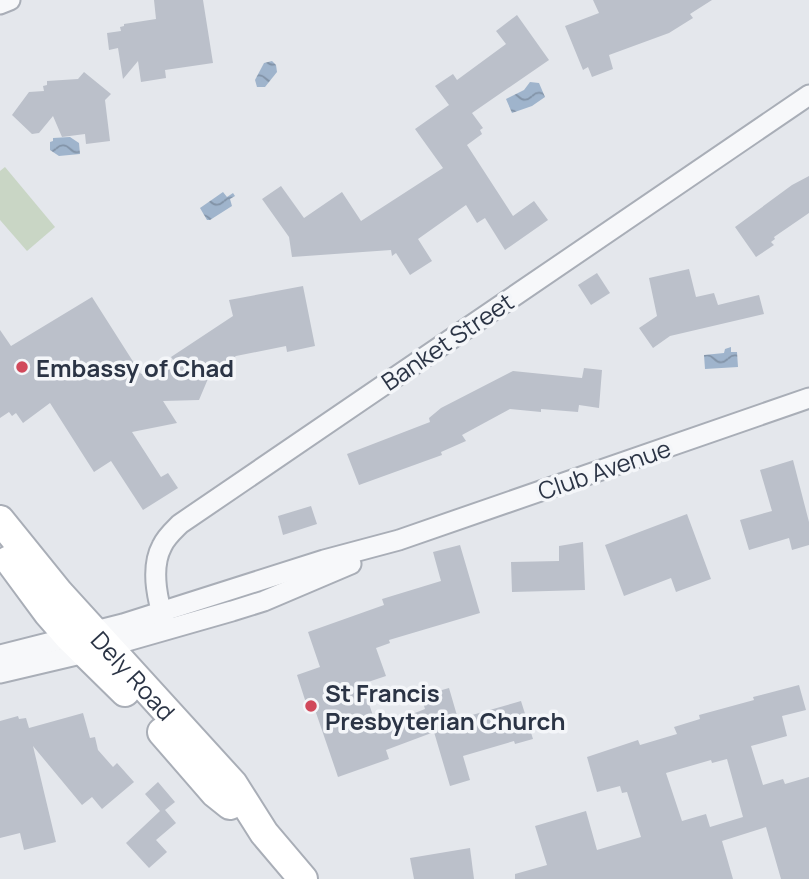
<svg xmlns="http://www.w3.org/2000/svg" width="809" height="879" font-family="Manrope,sans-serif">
  <defs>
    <pattern id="water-waves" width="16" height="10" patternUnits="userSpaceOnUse" patternTransform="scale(1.75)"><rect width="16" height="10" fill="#9fb4cc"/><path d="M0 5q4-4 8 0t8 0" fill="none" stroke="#8293a7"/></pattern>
  </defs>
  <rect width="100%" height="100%" fill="#e4e7ec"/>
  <!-- pitch -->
  <path fill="#c9d6c5" d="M5,167L55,227L27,251L0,220V171Z"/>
  <!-- water -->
  <g fill="url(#water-waves)">
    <path d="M272,61L276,65L277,72L265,87H257L255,80L264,63Z"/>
    <path d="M530,82L539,83L545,97L532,106L512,113L506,99L524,90Z"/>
    <path d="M70,137L79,143L80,154L59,156L50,150V142L53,141V138Z"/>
    <path d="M223,192L227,197L233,193L235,196L230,199L232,206L210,220H207L200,208Z"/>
    <path d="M731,347V352H737L738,367L705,369L704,355L724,353L725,349Z"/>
  </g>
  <!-- building -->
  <g fill="#bbc0ca" fill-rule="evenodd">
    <path d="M154,0H203L213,63L165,70L166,78L141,82L138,61L123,79L118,48L109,50L107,33L121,31L120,27L124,26V24L156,19Z"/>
    <path d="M593,0H712L690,14L693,18L669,33L609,55L613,69L592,77L588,67L583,70L565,26L599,13Z"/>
    <path d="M517,15L549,60L472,113L483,128L480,130L482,134L467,145L513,216L534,201L548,220L505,250L485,218L477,223L466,205L418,239L432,261L410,275L396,253L392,256L391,250L292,257L289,237L262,199L281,186L304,218L342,192L361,221L443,168L415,129L449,105L435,86L453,74L457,80L506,44L496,31Z"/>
    <path d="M84,72L111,94L105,100L110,141L86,144L85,134L62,137L53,116L39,133L32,134L12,115L29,92L44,91L43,86L47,85V81L78,79Z"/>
    <path d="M809,176V213L774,237L775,239L771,242L774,245L756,257L735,227L792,185Z"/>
    <path d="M689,269L696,297L714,293L718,305L759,295L764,314L670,336L653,348L639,328L657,316L649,278Z"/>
    <path d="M597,273L610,293L591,305L578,285Z"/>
    <path d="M303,286L315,346L287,352L286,346L236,356L210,374L199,400L163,401L177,423L132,432L161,477L168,473L178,488L143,510L111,461L94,472L50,403L23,423L16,413L12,416L9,412L0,418V330L11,346L92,297L141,374L176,364L171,357L233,316L229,300Z"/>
    <path d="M584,368L602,370L599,408L579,405L578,412L541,409V412L510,409L462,435L466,441L441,452L442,455L359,485L347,454L430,422L429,418L441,408L513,371L582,378Z"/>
    <path d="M793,460L809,522V545L792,550L789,538L749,550L740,520L772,511L760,470Z"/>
    <path d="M311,506L317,524L283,535L278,516Z"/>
    <path d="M687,514L711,579L676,592L671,578L624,596L605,545Z"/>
    <path d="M583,542L585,590L512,592L511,562L559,561V546Z"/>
    <path d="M460,545L480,613L389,640L390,643L376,648L386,676L362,684L377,727L420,711L425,709L421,696L449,688L458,719L521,701L533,739L515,744L514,741L463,756L470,780L450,786L434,732L386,750L389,759L338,777L312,701L306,703L297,675L320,667L308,632L384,605L382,599L441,581L433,552Z"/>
    <path d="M799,685L806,710L782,716L787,736L751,746L763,785L783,779L785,784L809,777V879H781L766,827L722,841L733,879H515V874L547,865L535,826L586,811L597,850L641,837L627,792L622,793L620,786L597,792L587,757L638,740L640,745L677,734L674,727L700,719L699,715L754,700L753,697ZM727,759L743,817L710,827L706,814L682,821L666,773L711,760L712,763Z"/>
    <path d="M83,713L90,738L95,737L98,750L113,767L117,763L134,782L102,809L92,797L82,805L33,746L56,842L24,850L20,833L0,838V721L18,716L19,719L26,718L29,728Z"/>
    <path d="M158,782L175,802L165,810L176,823L156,840L167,852L149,868L126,843L160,811L145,794Z"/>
    <path d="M470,848L474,879H414L410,858Z"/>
  </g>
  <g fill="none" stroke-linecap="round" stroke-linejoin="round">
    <!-- street casing -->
    <g stroke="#a9aeb7" stroke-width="23">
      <g id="street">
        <path d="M0,4L10,0"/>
        <path d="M166,629C159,605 149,570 162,546C166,537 173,531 180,524L809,95"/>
        <path d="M0,655L123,624L324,560L399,540L809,398"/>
        <path d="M0,673L85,653L232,611L264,601L351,564"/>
      </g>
    </g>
    <!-- secondary casing -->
    <g stroke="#a9aeb7" stroke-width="32">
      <g id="secondary">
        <path id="s1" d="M0,520L59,593L233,784L264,833L303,879"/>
        <path d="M9,560L48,613L69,637L125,692"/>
        <path d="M162,732L215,793L230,805"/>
      </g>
    </g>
    <!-- street -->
    <use href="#street" stroke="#f7f8fa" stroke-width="19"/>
    <!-- secondary -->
    <use href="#secondary" stroke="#fff" stroke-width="28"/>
  </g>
  <!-- markers -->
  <g fill="#d1495b" stroke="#f4f6f9" stroke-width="2.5">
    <circle cx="22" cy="367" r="7"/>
    <circle cx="311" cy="706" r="7"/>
  </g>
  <g text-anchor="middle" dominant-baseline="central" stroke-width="7" stroke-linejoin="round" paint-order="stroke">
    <!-- street labels -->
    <g font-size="24" fill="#2b3445" stroke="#f4f6f9">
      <text transform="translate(447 341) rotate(-34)">Banket Street</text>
      <text transform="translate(604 469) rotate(-19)">Club Avenue</text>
      <text stroke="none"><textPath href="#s1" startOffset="205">Dely Road</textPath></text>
    </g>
    <!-- poi labels -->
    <g font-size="24" font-weight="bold" fill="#2b3445" stroke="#f4f6f9" text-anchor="start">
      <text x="36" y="367">Embassy of Chad</text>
      <text x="325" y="692">St Francis<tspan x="325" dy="28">Presbyterian Church</tspan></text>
    </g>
  </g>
</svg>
